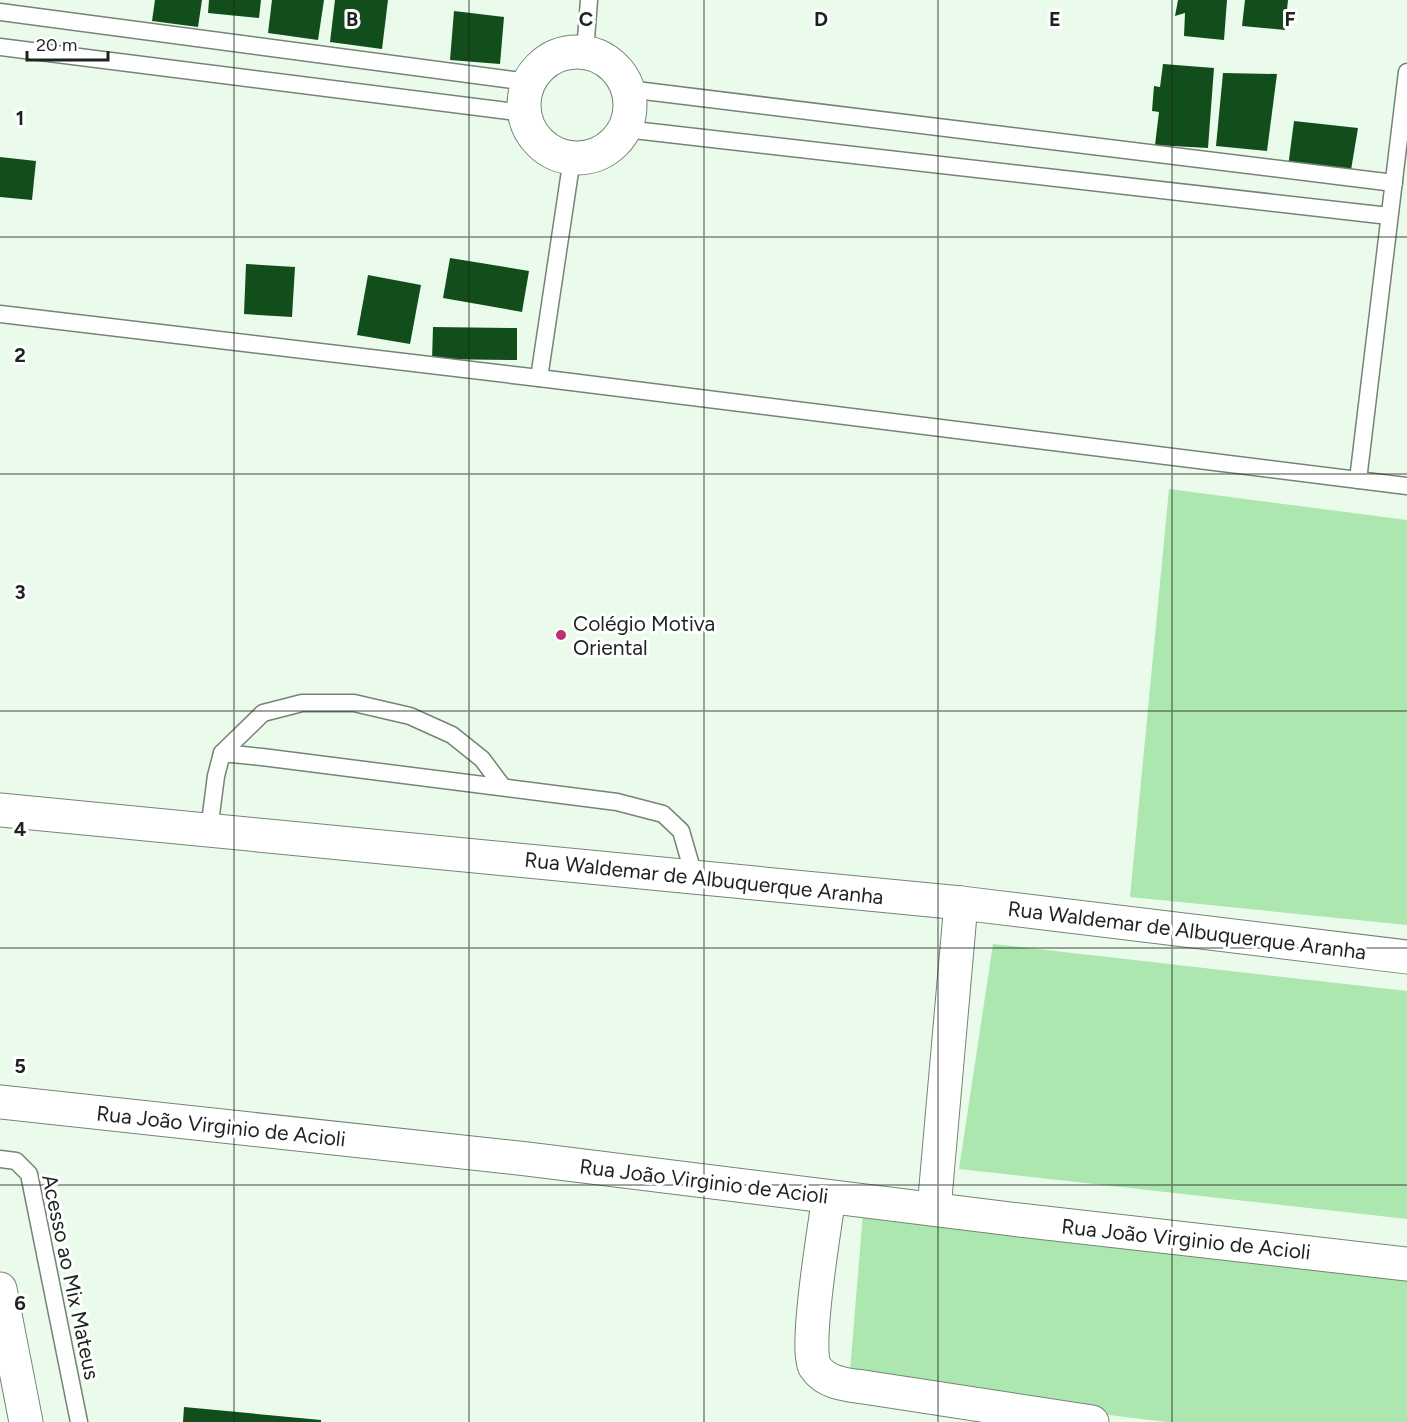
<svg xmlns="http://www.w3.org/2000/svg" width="1407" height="1422" font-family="Figtree,sans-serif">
  <rect width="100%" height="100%" fill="#eafbeb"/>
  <!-- green -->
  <g fill="#ade7b0">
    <path d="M1169,489L1407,520V925L1130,897Z"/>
    <path d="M993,944L1407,991V1219L959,1169Z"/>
    <path d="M863,1213L1407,1272V1422H1166L849,1383Z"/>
  </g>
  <!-- building -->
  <g fill="#114e1c">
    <path d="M155,0H202L198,27L152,21Z"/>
    <path d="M209,0H261L259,18L208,13Z"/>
    <path d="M272,0H324L318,40L268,33Z"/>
    <path d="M335,0H388L382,49L330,42Z"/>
    <path d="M1178,0H1227L1224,40L1184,36L1185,13L1175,16Z"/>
    <path d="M1245,0H1288L1285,30L1242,26Z"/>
    <path d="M454,11L504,17L500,64L450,60Z"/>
    <path d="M1163,64L1214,68L1208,148L1155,145L1159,112L1152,111L1154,86L1160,87Z"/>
    <path d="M1223,73L1277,74L1267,151L1216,146Z"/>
    <path d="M1294,121L1358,128L1350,176L1288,167Z"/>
    <path d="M0,157L36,161L32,200L0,197Z"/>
    <path d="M450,258L529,271L522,312L443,298Z"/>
    <path d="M246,264L295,267L292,317L244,314Z"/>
    <path d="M368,275L421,285L410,344L357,335Z"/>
    <path d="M433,327L517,328V360L432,359Z"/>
    <path d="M184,1407L321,1420V1422H183Z"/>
  </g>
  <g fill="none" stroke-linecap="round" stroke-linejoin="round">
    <!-- service casing -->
    <g stroke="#758475" stroke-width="19">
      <g id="service">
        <path d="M0,12L528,82"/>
        <path d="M0,47L524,113"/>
        <path d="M585,52L589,0"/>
        <path d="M628,89L1394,183"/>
        <path d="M625,129L1389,216"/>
        <path d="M0,314L539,378L1407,486"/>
        <path d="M539,378L572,158"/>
        <path d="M1358,480L1407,72"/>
        <path d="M222,753L263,713L302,703H354L410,716L452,735L482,759L503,787"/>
        <path d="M209,830L216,776L222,753L262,757L617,802L663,814L681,831L690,862L692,877"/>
        <path d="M0,1159L16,1161L29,1174L79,1422"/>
      </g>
    </g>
    <!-- minor casing -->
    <g stroke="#758475" stroke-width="35">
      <g id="minor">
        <circle cx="577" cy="105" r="53"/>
        <path d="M0,810L961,903L1407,957"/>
        <path d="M0,1102L527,1159L1011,1219L1407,1264"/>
        <path d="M829,1197C825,1224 804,1350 815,1367C827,1385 851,1385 870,1388L1092,1422"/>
        <path d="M934,1209L961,903"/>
      </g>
    </g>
    <!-- primary casing -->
    <g stroke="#758475" stroke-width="35">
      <path id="primary" d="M0,1289L26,1422"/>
    </g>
    <!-- service -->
    <use href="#service" stroke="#fff" stroke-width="16"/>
    <!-- minor -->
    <use href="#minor" stroke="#fff" stroke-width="33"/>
    <!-- primary -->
    <use href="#primary" stroke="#fff" stroke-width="33"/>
  </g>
  <!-- grid -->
  <path fill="none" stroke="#1d231e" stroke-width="1.5" stroke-opacity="0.55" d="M234,0V1422M469,0V1422M704,0V1422M938,0V1422M1172,0V1422M0,237H1407M0,474H1407M0,711H1407M0,948H1407M0,1185H1407"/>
  <!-- markers -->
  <circle fill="#b83171" stroke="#fff" stroke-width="2" cx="561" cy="635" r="6"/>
  <g text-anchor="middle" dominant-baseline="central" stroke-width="6" stroke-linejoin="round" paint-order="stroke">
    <!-- poi labels -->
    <g font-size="21" fill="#1d231e" stroke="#fff" text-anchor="start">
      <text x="573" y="623">Colégio Motiva<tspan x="573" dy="24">Oriental</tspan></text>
    </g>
    <!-- street labels -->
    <g font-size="21" fill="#1d231e" stroke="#fff">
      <text transform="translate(704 878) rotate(6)">Rua Waldemar de Albuquerque Aranha</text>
      <text transform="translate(1187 930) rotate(7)">Rua Waldemar de Albuquerque Aranha</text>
      <text transform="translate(221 1126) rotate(6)">Rua João Virginio de Acioli</text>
      <text transform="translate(704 1181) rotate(7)">Rua João Virginio de Acioli</text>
      <text transform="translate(1186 1239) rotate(6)">Rua João Virginio de Acioli</text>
      <text transform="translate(71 1277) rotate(78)">Acesso ao Mix Mateus</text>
    </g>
  </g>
  <g font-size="20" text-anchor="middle" font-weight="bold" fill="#1d231e" stroke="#fff" stroke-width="6" stroke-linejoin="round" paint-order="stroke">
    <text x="352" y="26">B</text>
    <text x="586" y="26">C</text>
    <text x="821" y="26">D</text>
    <text x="1055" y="26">E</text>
    <text x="1290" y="26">F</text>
    <text x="20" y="125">1</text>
    <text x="20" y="362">2</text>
    <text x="20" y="599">3</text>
    <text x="20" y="836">4</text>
    <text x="20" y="1073">5</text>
    <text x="20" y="1310">6</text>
  </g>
  <!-- scale -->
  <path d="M27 51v9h81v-9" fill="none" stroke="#1d231e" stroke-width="3"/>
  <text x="36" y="51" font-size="18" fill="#1d231e" stroke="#ffffff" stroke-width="4.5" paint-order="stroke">20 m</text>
</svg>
